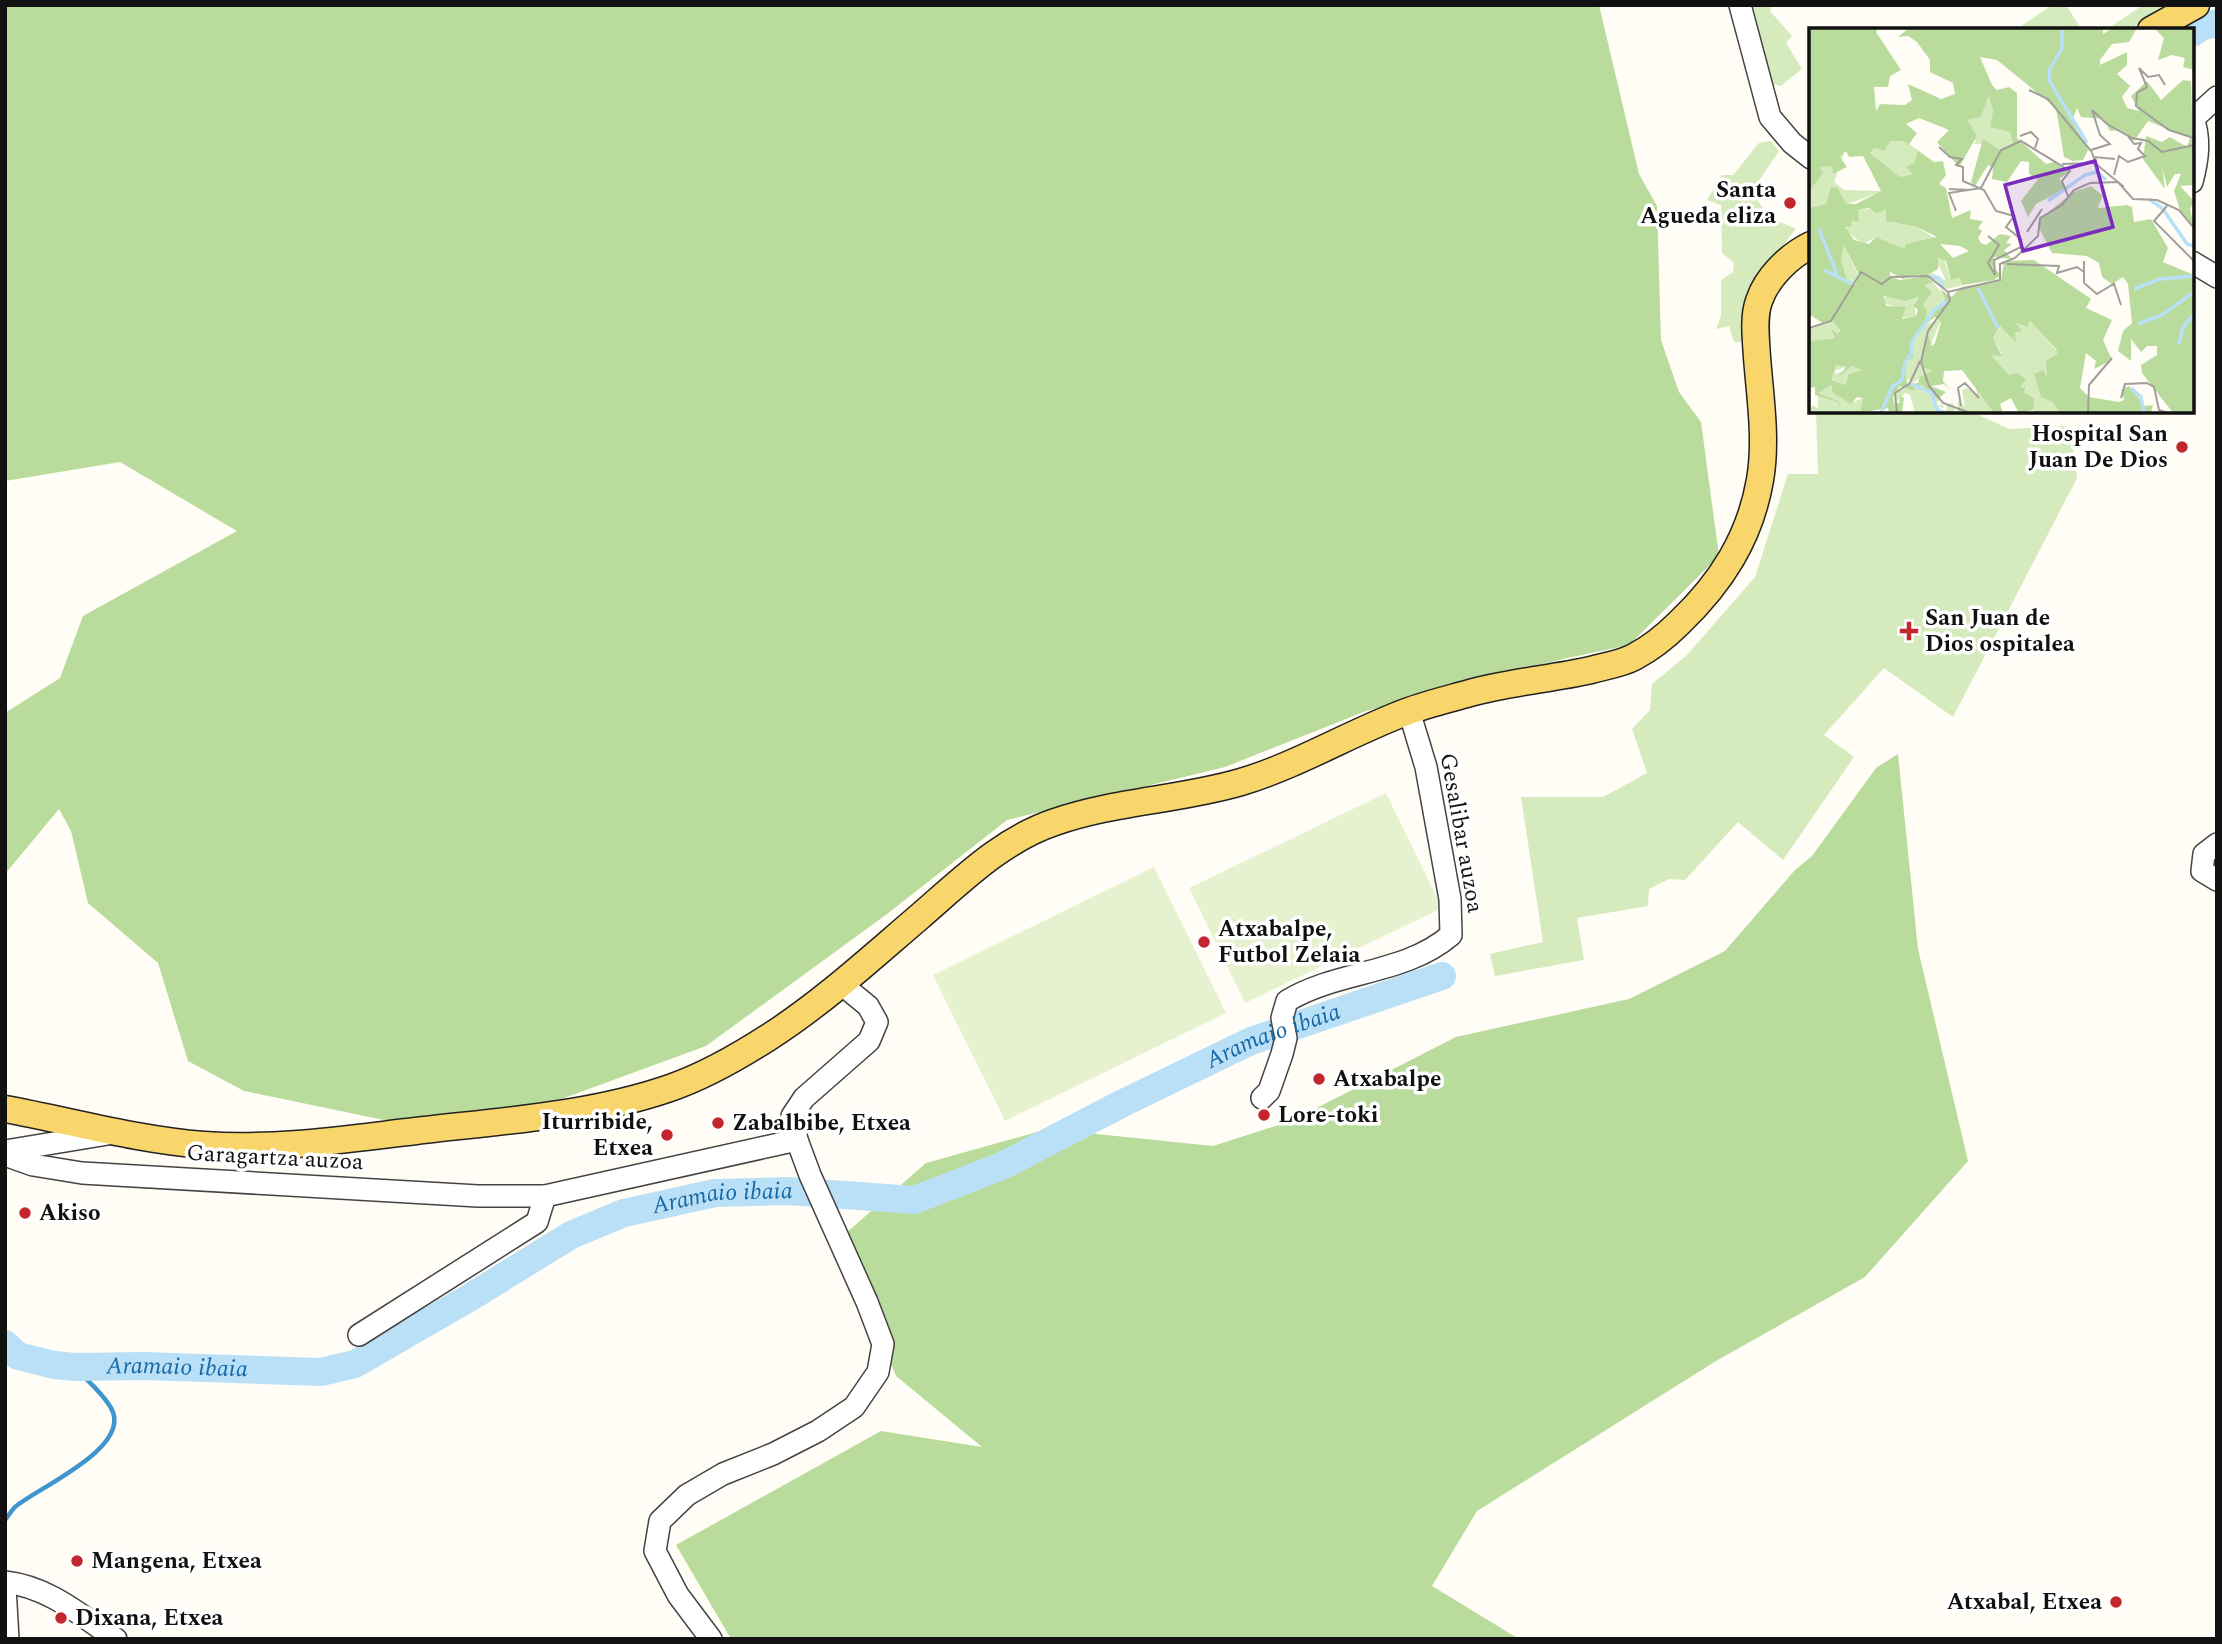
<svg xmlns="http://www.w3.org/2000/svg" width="2222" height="1644" font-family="Spectral,serif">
  <rect width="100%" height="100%" fill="#fffdf5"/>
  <!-- green -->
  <g fill="#d5ebbd">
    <path d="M1748,5H1773L1770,11L1792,36L1786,43L1802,69L1781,86L1767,83Z"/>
    <path d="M2052,5H2066L2082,30H2062L2060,26L2054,30H2015Z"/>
    <path d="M2143,5H2170L2128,30H2106Z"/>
    <path d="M1771,141L1779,151L1758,182L1763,185L1758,201L1769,217L1796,229L1756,279L1746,342H1734L1729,326L1716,329L1721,316V280L1733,272L1734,263L1722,253L1721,205L1707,200L1722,175H1733L1759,143Z"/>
    <path d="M1816,411H1970L2009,429L2064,426L2071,433L2077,478L1953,717L1884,668L1824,735L1854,757L1783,860L1738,822L1685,880L1669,879L1649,889L1648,906L1577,918L1584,960L1495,976L1490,954L1543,942L1521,797H1603L1647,773L1632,729L1650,710L1652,684L1687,655L1755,577L1788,474H1818Z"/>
  </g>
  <!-- forest -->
  <g fill="#b9dc9c">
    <path d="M5,5H1599L1639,174L1657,206L1661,340L1679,392L1701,422L1719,556L1629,645L1563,659L1366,711L1225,767L1007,820L887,914L706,1046L545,1105L403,1124L244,1091L188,1061L158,963L88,903L71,831L59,809L5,874V713L60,678L83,616L237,531L120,462L5,481Z"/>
    <path d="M1898,754L1918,949L1968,1161L1865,1277L1716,1361L1477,1511L1432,1586L1519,1639H731L676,1545L881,1431L982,1447L896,1376L838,1240L926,1163L1048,1129L1213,1146L1291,1121L1456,1037L1629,999L1725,951L1795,870L1812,856L1876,768Z"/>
  </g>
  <!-- pitch -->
  <g fill="#e6f2cf">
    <path d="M1386,793L1442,908L1245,1003L1189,888Z"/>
    <path d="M1154,867L1226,1013L1005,1121L933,975Z"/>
  </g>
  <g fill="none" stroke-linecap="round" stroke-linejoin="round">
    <!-- stream -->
    <path stroke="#3f96cf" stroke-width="4.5" d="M5,1520C8,1516 12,1510 15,1507C37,1488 134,1447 111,1408C103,1393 86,1380 75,1367"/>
    <!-- river -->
    <g stroke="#b9e0f7" stroke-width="28">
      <path d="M2192,33L2201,27L2217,23"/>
      <path id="s1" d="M5,1344L18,1356L54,1365L75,1367L144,1366L321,1372L355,1364L469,1298L571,1235L624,1213L715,1193L788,1191L914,1200L1002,1166L1121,1104L1251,1041L1442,976"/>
    </g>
    <!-- minor casing -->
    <g stroke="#444" stroke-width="24">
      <g id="minor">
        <path d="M1740,5L1770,117L1792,143L1811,158"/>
        <path d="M2192,115C2201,138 2198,159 2192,182"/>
        <path d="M2194,118L2217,97"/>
        <path d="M2192,262L2217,277"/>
        <path d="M2217,844L2204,854L2202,871L2217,880"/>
        <path d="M1262,1098L1269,1091L1282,1054L1286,1038L1282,1018L1287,1001C1338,970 1404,975 1451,935L1450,899L1426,767L1409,711"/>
        <path d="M5,1151L114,1133"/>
        <path d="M5,1155L33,1165L82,1173L478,1196H545L797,1140"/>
        <path d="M359,1335L537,1222L545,1196"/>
        <path d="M5,1582C49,1587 80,1615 116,1639"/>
        <path d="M5,1587L8,1639"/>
        <path d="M711,1639L678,1595L655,1551L660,1521L687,1495L723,1474L773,1454L818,1431L854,1407L878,1372L883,1344L867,1302L810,1175L797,1140L792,1116L804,1098L869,1041L877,1022L868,1006L840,983"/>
      </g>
    </g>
    <!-- major casing -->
    <g stroke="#222" stroke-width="29">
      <g id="major">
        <path d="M2151,30L2196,5"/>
        <path d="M5,1109C71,1121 137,1140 204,1145C275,1150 346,1139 416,1131C500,1121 589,1116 670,1088C705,1076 738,1057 769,1037C822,1003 870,959 918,918C960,882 1001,840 1055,822C1115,801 1180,800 1241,782C1298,765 1350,733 1406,712C1427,704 1449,699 1470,693C1510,682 1551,679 1591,670C1605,666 1621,664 1634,657C1649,649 1667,635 1679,623C1721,583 1750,538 1760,480C1767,440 1760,397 1757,357C1756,340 1753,317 1759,301C1767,277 1789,256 1811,245"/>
      </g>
    </g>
    <!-- minor -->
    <use href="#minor" stroke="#fff" stroke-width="21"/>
    <!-- major -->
    <use href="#major" stroke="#f9d66b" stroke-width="26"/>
  </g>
  <!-- markers -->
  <g fill="#c4262e" stroke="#fff" stroke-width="2.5">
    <circle cx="1790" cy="203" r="7"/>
    <circle cx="2182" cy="447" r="7"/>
    <path d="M1905.5 620.5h7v7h7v7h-7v7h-7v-7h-7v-7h7z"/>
    <circle cx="1204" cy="942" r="7"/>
    <circle cx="1319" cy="1079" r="7"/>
    <circle cx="1264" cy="1115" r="7"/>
    <circle cx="718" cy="1123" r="7"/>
    <circle cx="667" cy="1135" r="7"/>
    <circle cx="25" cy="1213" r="7"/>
    <circle cx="77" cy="1561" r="7"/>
    <circle cx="2116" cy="1602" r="7"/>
    <circle cx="61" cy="1618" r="7"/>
  </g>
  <g text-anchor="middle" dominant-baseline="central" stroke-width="7" stroke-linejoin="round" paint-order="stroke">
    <!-- poi labels -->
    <g font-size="23" font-weight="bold" fill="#111" stroke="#fff" text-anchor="start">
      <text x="1776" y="190" text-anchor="end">Santa<tspan x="1776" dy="26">Agueda eliza</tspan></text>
      <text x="2168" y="434" text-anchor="end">Hospital San<tspan x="2168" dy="26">Juan De Dios</tspan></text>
      <text x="1925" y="618">San Juan de<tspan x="1925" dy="26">Dios ospitalea</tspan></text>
      <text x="1218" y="929">Atxabalpe,<tspan x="1218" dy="26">Futbol Zelaia</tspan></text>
      <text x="1333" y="1079">Atxabalpe</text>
      <text x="1278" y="1115">Lore-toki</text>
      <text x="653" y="1122" text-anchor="end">Iturribide,<tspan x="653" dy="26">Etxea</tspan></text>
      <text x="732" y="1123">Zabalbibe, Etxea</text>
      <text x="39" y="1213">Akiso</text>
      <text x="91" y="1561">Mangena, Etxea</text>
      <text x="2102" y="1602" text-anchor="end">Atxabal, Etxea</text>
      <text x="75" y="1618">Dixana, Etxea</text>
    </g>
    <!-- street labels -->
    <g font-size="23" fill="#111" stroke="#fff">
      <text transform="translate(1461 833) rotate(80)">Gesalibar auzoa</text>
      <text transform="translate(275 1158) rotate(3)">Garagartza auzoa</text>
    </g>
    <!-- water labels -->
    <g font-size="24" font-style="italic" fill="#1768a6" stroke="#fff">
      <text stroke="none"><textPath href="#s1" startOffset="1354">Aramaio ibaia</textPath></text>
      <text stroke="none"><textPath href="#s1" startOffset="766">Aramaio ibaia</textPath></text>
      <text stroke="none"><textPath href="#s1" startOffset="178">Aramaio ibaia</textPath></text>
    </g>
  </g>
  <!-- overview -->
  <g transform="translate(1809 28)">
    <rect width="385" height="385" fill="#fffdf5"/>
    <path d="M178,68L184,82L181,99L201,104L204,117L191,122L174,111L175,116H165L155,131L167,113L157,92L172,89ZM0,79H11L42,104L25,154L35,162L73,163L37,177L29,160L17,176L0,180ZM81,113H94L109,123L104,146L91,149L61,125L65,120L75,122L74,118ZM78,180L82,194L108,199L127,211L95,221L83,220L67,209L54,216L36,202L48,182ZM35,218L49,247L45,256L39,254L32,232ZM126,230L135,231L142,252L150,250L154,257L138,261L119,247L124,245L137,253ZM124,254L136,269L117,296L132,292L112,339L124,343L103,355L98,350L97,334L105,329L102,315L114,301V276L121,266L114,257ZM78,267L99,273L110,269L105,275L107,288L93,290L95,284L74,274ZM23,292L31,300L29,306L23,300L26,310L0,313V301ZM221,293L247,322L248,327L237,333L243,371L251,385H224V375L215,363L218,359L211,360L217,351L209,345L200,347L182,327L193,326L184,310L192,298L206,306L210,304L207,295L219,299ZM27,337L37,339L25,343L27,346L34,343L28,350L43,337L53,342L39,348L37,357L22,352V343ZM23,357L24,364L44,374L55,370L51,385H0L3,377L9,380V364ZM105,357H113L132,372L134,375L130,372L127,377H134L135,381L130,377L131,383L138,382L137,376L144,375L146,385H106L101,367L96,365L85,376L87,360L93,357L88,362L96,358L106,363ZM167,358L185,385L148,384L149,373L156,379L153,362L157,360L168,366Z" fill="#d5ebbd"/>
    <path d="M0,0H69L67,4L92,42L81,48L79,59H65L67,83L71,76L96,77L103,72L99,56L132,71L146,66L144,55L121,44V32L108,14L99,8L89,9L100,0H294V6L303,0H328L320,14L303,16L291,32V37L318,24V37L308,46L321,58L313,69L318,80L330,83L322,68L338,53L352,72L374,52L382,53L385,157L371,158L385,173L381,181L385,198L371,182L365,163L372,146H366L358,159L353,139L356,161L334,131L337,108L353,114L361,109L378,119L381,110L339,93L325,113L311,102L301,103L295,91L272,89L268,80L263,93L279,122L274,132L264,133L255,129L247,80L188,32L171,29L183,57L188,62L200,59L208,65V110L237,136L245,134L260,144L250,151L256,158L254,162L227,176L219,189L212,173L229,151L220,146V134L212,133L198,154L183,151L184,140L179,137L166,158L162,154L174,111L191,122L204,117L201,104L181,99L184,82L179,69L172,89L158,92L168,108L150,139L128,114L140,102L110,90L97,96L108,105L100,116L125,134L134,133L137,147L130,156L137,160L143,190L162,182L161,191L174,193L169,200L173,203L169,210L172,215L177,217L191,206L202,208L197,215L203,216L195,222L203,231L185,229L184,239L192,247L185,252L154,257L150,250L142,252L137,233L129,230V241L119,247H107L94,251L81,244V249L91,252L117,248L124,254L115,257L123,264L114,276L118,284L114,300L102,316L105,329L97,334L98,356L109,355L111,349L124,343L113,339V327L119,307L123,318L126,315L132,294L126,289L117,296L136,270L131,261L143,269L152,259L192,252L195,233L225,232L282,271L277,280L303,292L294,312L303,332L285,341L287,333L277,325L271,360L280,369L310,374L315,372L312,362L320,358L336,378L344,377L342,385H251L244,374L232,369L225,346L234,342L238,350L237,333L248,326L247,321L221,293L219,299L207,295L213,303L206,305L207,314L191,298L184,310L193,328L182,327L200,347L209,345L217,351L211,360L217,359L215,364L225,371L224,382L210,385L202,370L191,376L194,385H185L153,342L135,343L134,353L141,362L135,356L122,358L137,364L129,371L113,357H105L106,363L90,358L84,369L85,376L90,375L91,368L95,370L93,385H81L78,379L73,385L72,381L51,385L54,370L48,369L42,376L23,364V357L9,365L29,373L30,375L31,382L29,374L6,367V359L0,360V313L26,310L22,300L29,306L31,302L23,292L15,296L0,286V180L17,176L22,159L29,160L37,176H47L72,163L54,128L40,129L37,123L31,129L38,139L24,146L23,138L10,139L14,145L0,163ZM81,113H94L109,123L105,135L97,139L104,146L91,149L61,125L65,120L75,123ZM60,180L68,185L77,181V193L108,199L128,209L97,216L95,221L67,209L60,216L45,212L36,199H42L43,192L50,194L49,182ZM131,216L151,218L160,223L144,230ZM35,218L50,247L46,257L39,254L32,232ZM75,268L97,273L110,269L104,278L109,282L107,288L93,291L97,279L77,278ZM27,337L37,339L28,350L43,338L53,342L39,347L37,357L22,352ZM345,0H385V42L374,39L376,30L363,27L349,32L355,10ZM298,155L289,180L318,177L323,179L325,194L342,191L359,220L354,234L385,247V385H364L333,345L332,337L348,327V318H338L332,324L322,311V333L309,323L314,303L323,295L319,256L314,249L303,256L293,249L290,235L278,228L243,225L230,200L231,191L264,164L282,158L293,167Z" fill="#b9dc9c" fill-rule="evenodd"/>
    <path fill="none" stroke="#b9e0f7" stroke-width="3.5" d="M253,0V20L240,43L241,54L278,115M340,171L354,181L378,216L385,218M239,173L276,147L288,144L297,152M10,201L28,246M15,242L43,256M119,249L130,250L134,260M169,260L189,300M325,261L351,251L384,248M329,296L353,287L385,264M370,316L374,299L385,286M93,352L96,334L103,325L102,315L124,283L138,273M102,356L123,365L127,381L136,385M322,360L332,369L335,385M72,385L83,359L93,352"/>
    <path fill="none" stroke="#a09f9a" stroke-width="2" d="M356,57L350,47L339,49L330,40L338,59L328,65L327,78L360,102L385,110M220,62L239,71L282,123M283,82L291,107L301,116L282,122L287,136L315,159M283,82L298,96L323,110L339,113L353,124L385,117M211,108L222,104L229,111L226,120M130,119L141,129L153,131L147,137L154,139V153L175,162L187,183L205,188L197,199L213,212M285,129L306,131M253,136L286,135M305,147L310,128L319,134L336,128L329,121L332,115L325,116L318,107M172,160L192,122L212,113L261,143L253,153L259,168M140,161L161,162M358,178L345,193L385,233M147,183L140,165L172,160M218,204L233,181M179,208L190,217L179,235L186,247L185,232L214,218M198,236L250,238L248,245L268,239L275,244M275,255L288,266L306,255M275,255V233M305,256L312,277M139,264L141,272L119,303L112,334L120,358L134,375L161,385M0,300L22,293L52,244L73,256L82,249L119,248L139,264L191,252V236L206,230L229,208L231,190L253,177L265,162L281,155L309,154L324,171L348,172L370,182L385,200M312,370L316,356L338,355L345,359L350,382L359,385M152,378L149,360L156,355L170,370M88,385L86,365L101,355L111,333M279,385L280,357L303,330"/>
    <path fill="#7b2cbf" fill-opacity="0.15" stroke="#7b2cbf" stroke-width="3.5" d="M286,133L304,199L214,223L196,157Z"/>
    <rect width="385" height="385" fill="none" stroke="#111" stroke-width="3.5"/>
  </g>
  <!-- border -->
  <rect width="2222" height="1644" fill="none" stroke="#111111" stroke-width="14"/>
</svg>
